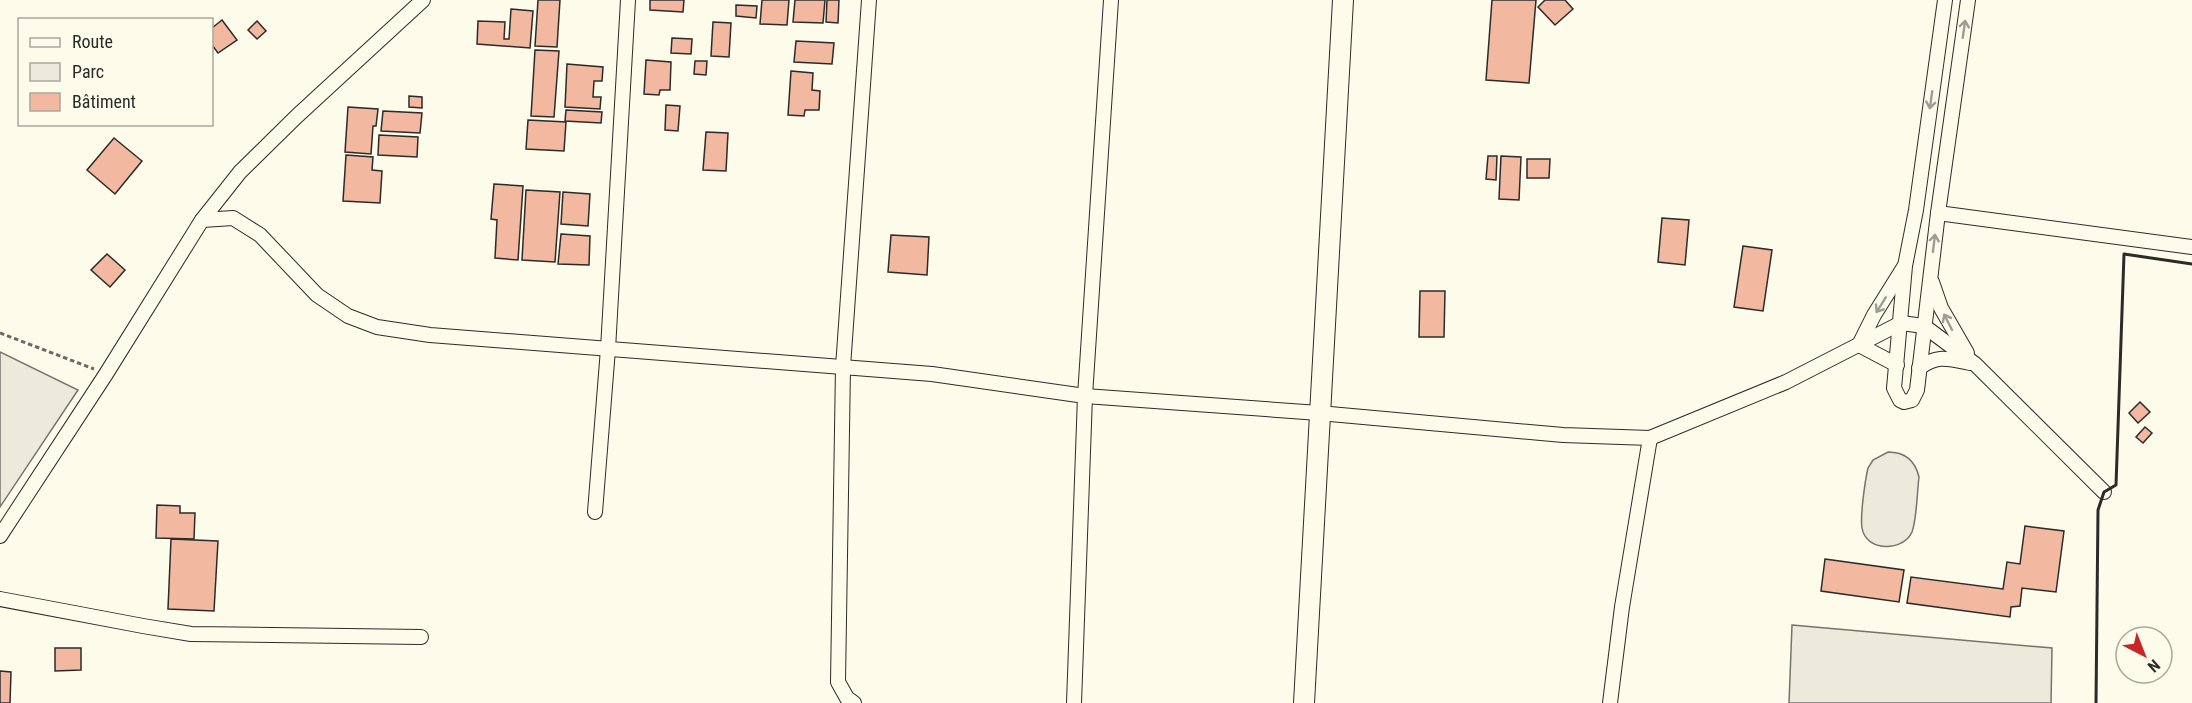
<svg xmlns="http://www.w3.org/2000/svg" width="2192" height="703" font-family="'Roboto Condensed',sans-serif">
  <rect width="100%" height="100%" fill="#fdfbea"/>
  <!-- green -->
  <g fill="#ecebdb" stroke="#74746e" stroke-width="1.5">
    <path d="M0,352L78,390L0,507Z"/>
    <path d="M1888,452C1905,452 1915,460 1919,477C1917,492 1917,518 1912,532C1903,552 1866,552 1862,528C1860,516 1865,481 1868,468L1873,460Z"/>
    <path d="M1792,625L2052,648L2051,703H1789Z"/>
  </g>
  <!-- building -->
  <g fill="#f2b8a0" stroke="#2b2b2b" stroke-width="1.5">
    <path d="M538,0H560L557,47L535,46Z"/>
    <path d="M650,0H684L683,12L650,10Z"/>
    <path d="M762,0H789L787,25L760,24Z"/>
    <path d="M795,0H825L823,23L793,22Z"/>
    <path d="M827,0H839L838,23L826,22Z"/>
    <path d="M1492,0H1536L1529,83L1486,80Z"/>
    <path d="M1545,0H1565L1573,9L1555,25L1538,7Z"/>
    <path d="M736,5L757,6L756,18L736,16Z"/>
    <path d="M511,9L533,11L530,48L477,44L478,21L505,22L504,39H509Z"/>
    <path d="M222,20L237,40L218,53L212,45V28Z"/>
    <path d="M257,21L266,31L257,39L248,30Z"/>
    <path d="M713,22L731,23L729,57L711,56Z"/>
    <path d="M672,38L692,39L691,54L671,53Z"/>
    <path d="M796,41L834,43L832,64L794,62Z"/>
    <path d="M535,50L559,51L554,117L531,116Z"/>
    <path d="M646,60L671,62L670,90H660L659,95L644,94Z"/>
    <path d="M695,61H707L706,75L694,74Z"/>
    <path d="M567,64L603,67L602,81H594L593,97H601L600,109L565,107Z"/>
    <path d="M791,71L813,73L812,90L820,91L819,110H805L804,116L788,115Z"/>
    <path d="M409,96L422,97V108L409,107Z"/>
    <path d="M666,105L680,106L678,131L665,130Z"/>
    <path d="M348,107L378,109L376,126H373L371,154L345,152Z"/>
    <path d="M566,110L602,112L601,123L565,121Z"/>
    <path d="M383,111L422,113L420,133L381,131Z"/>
    <path d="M528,120L566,122L564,151L526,149Z"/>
    <path d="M706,132L728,133L726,171L703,170Z"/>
    <path d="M379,135L418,137L417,157L378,155Z"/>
    <path d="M114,138L142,161L115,194L87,170Z"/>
    <path d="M346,155L373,157L372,170L382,171L380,203L343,201Z"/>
    <path d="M1488,156H1497L1496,180L1486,179Z"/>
    <path d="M1501,156L1521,157L1519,200L1499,199Z"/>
    <path d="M1527,159H1550L1549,178H1527Z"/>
    <path d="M494,184L523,186L518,260L495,258L497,220L491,219Z"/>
    <path d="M526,190L560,192L555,262L522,260Z"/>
    <path d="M563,192L590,194L588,226L561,224Z"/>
    <path d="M1662,218L1689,220L1685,265L1658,262Z"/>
    <path d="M561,234L590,236L589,265L558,264Z"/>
    <path d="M891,235L929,237L927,275L888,272Z"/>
    <path d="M1743,246L1772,250L1763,311L1734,307Z"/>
    <path d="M107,254L125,270L110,287L91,270Z"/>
    <path d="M1420,291H1445L1444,337H1419Z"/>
    <path d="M2140,402L2150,412L2138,423L2129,413Z"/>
    <path d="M2145,427L2152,433L2143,443L2136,437Z"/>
    <path d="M157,505L180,506V513H195L194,539L156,538Z"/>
    <path d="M2025,526L2064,531L2056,592L2022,588L2020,606L2011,607L2010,617L1907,603L1911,577L2003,589L2007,562L2020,564Z"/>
    <path d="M171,539L218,541L214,611L168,609Z"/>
    <path d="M1825,559L1904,570L1899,602L1821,591Z"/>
    <path d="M55,648H81V670L55,671Z"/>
    <path d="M0,671L11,672L10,703H0Z"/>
  </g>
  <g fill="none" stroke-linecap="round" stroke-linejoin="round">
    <!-- street casing -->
    <g stroke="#2b2b2b" stroke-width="16">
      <g id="street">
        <path d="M1945,0L1916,210L1905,266L1894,388L1900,400L1904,402L1912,400L1917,390L1938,213L1968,0"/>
        <path d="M1938,213L2192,247"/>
        <path d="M202,220L233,218L260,235L317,295L348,316L377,327L430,335L932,374L1085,396L1319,413L1563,435L1650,438L1786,382L1901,323L1924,326L1975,364L2104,492"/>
        <path d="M1932,282L1941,308L1967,353"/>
        <path d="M1897,365L1859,345L1874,315L1904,267"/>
        <path d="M1919,368C1939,354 1948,359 1970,363"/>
        <path d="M595,512L608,349L628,0"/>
        <path d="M0,536L106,374L202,220L240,172L297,116L423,0"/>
        <path d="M0,599L143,626L191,634L421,637"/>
        <path d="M854,703L847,698L838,682L843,367L869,0"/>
        <path d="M1074,703L1085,396L1111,0"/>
        <path d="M1610,703L1622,607L1650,438"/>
      </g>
    </g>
    <!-- secondary casing -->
    <g stroke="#2b2b2b" stroke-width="22">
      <path id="secondary" d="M1304,703L1343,0"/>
    </g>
    <!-- path -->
    <path stroke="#6a6964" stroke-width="3" stroke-dasharray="4.5 3" stroke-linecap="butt" d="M0,333L94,369"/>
    <!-- street -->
    <use href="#street" stroke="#fdfbea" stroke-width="14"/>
    <!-- secondary -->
    <use href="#secondary" stroke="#fdfbea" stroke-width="20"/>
    <!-- wall -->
    <path stroke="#2b2b2b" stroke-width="3" d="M2096,703L2098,510L2104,492L2116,485L2124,254L2192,264"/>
  </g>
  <!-- one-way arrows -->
  <defs><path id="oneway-shaft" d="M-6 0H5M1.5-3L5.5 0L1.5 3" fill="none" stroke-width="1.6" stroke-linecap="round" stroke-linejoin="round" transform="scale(1.5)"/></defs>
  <g stroke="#9e9d94">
    <use href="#oneway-shaft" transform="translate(1964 29) rotate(-82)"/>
    <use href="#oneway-shaft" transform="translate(1931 100) rotate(98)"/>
    <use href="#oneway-shaft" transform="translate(1934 243) rotate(-83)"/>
    <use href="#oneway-shaft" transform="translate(1881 305) rotate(122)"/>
    <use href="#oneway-shaft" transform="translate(1948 322) rotate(-117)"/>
  </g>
  <!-- legend -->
  <rect x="18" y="18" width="195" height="108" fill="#fdfbea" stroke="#a9a89e" stroke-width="1.5"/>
  <rect x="30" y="38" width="30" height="9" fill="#fdfbea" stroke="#a9a89e" stroke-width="1.5"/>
  <text x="72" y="48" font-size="18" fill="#2b2b2b">Route</text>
  <rect x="30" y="63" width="30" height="18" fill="#ecebdb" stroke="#a9a89e" stroke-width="1.5"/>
  <text x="72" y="78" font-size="18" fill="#2b2b2b">Parc</text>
  <rect x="30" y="93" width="30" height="18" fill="#f2b8a0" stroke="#a9a89e" stroke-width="1.5"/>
  <text x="72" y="108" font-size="18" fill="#2b2b2b">Bâtiment</text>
  <!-- north arrow -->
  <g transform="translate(2144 655) rotate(138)"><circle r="28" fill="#fdfbea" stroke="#a9a89e" stroke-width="1.5"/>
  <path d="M0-4.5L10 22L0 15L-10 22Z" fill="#c62828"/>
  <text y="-9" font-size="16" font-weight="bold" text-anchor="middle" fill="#2b2b2b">N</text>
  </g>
</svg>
